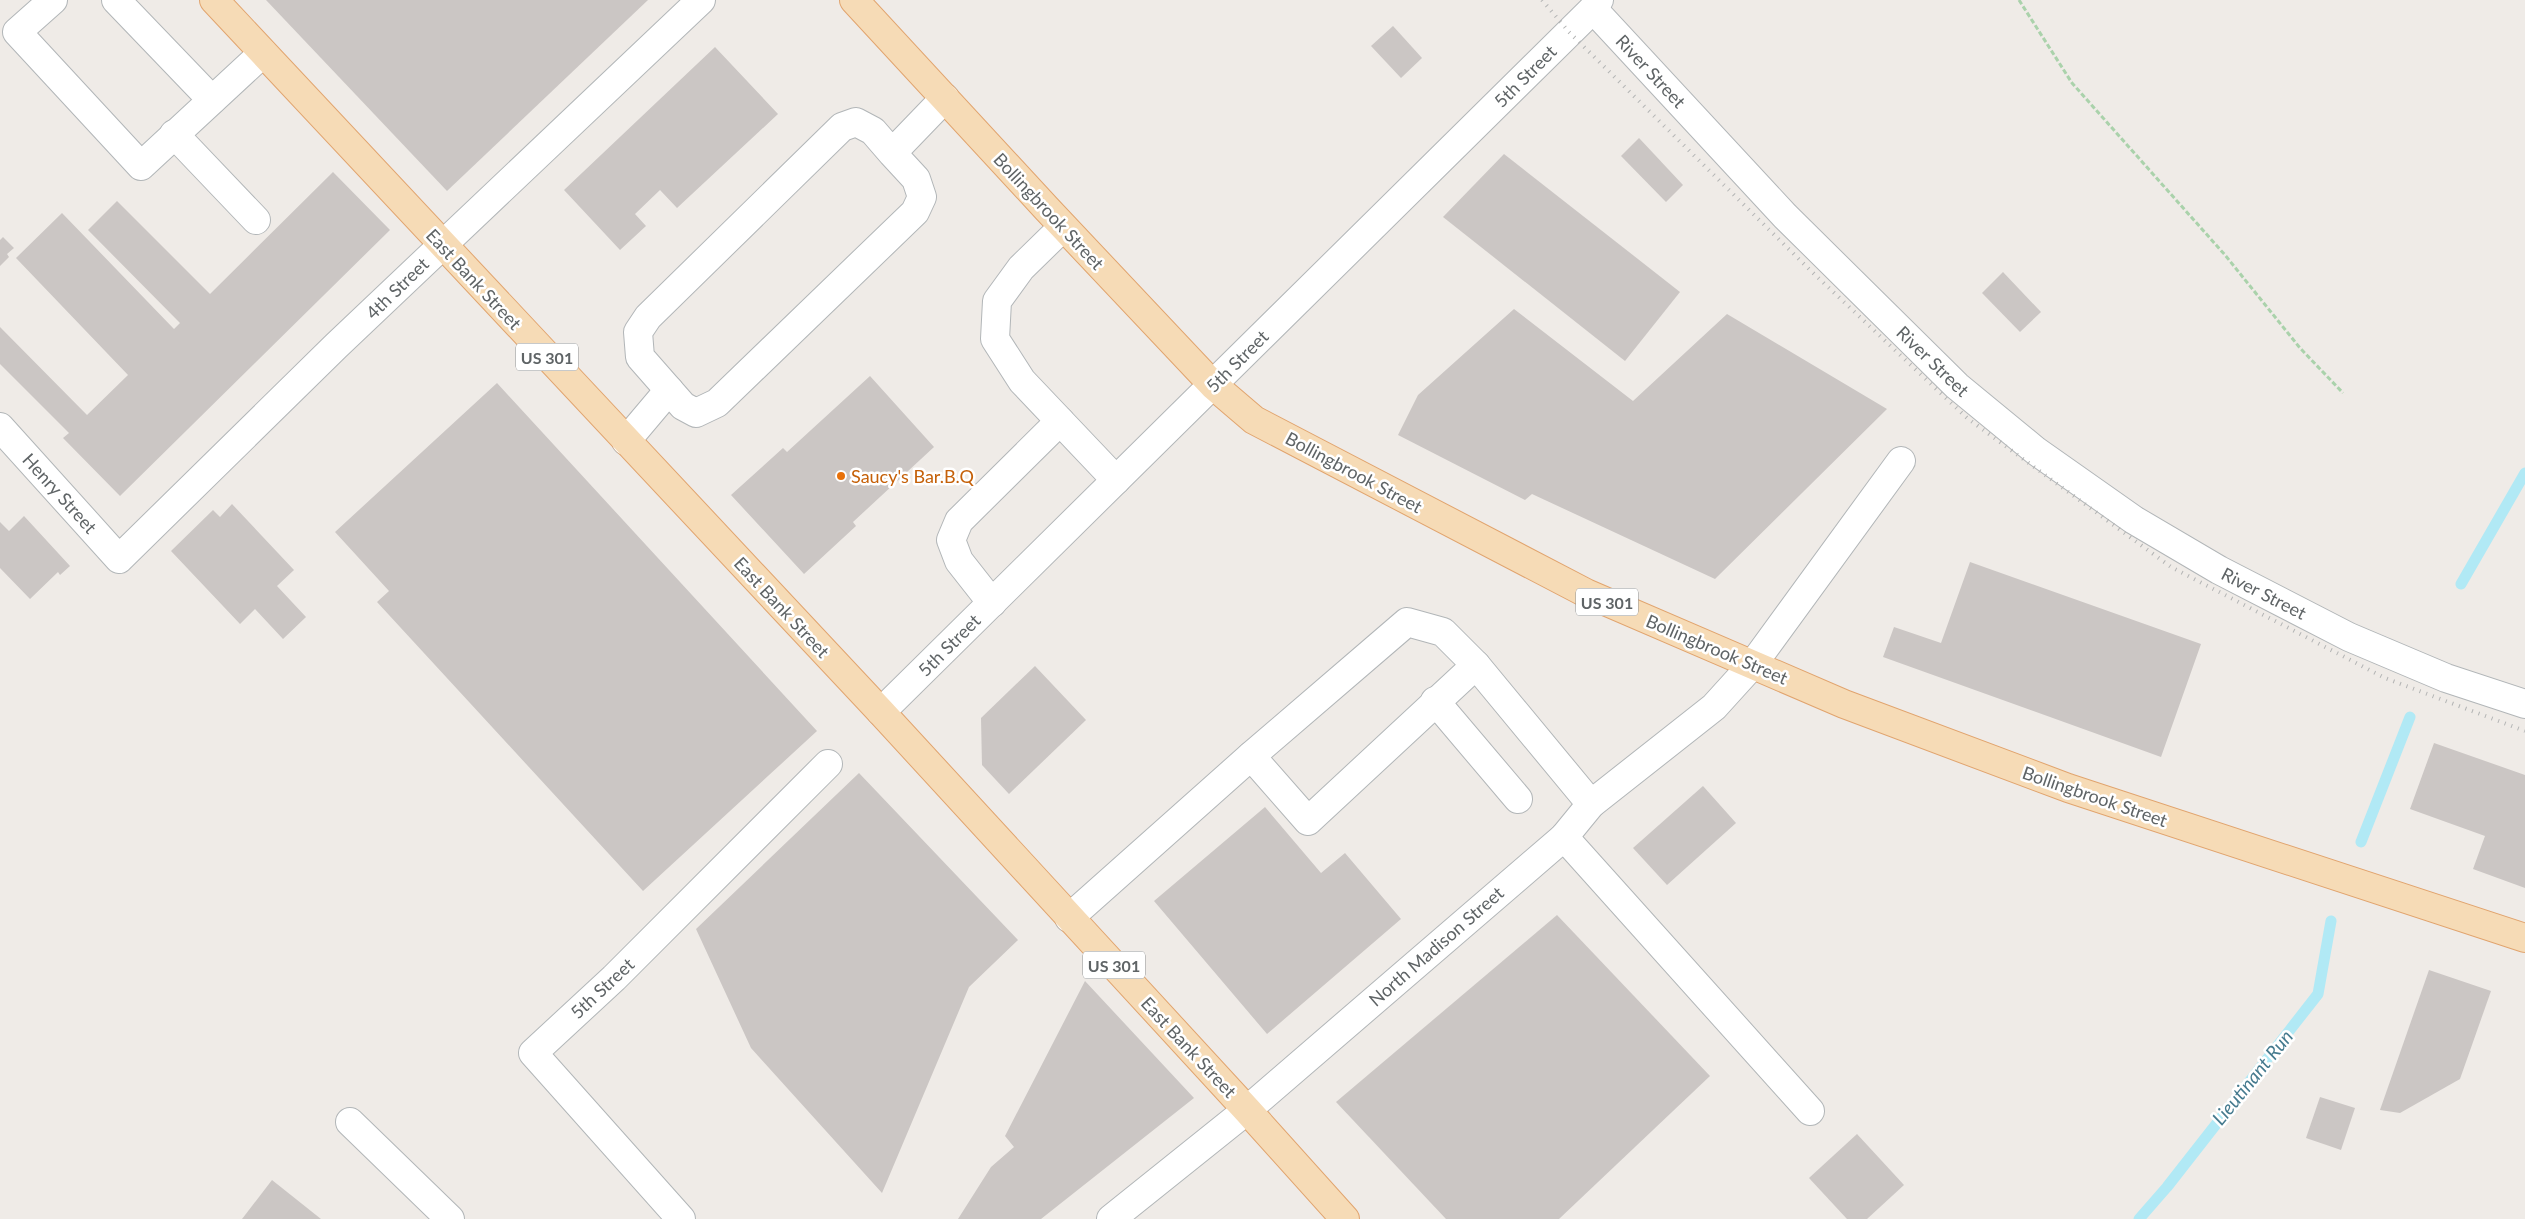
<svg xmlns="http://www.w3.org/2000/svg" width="2525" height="1219" font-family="Lato,sans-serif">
  <rect width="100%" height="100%" fill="#efebe7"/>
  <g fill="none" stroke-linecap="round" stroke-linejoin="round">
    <!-- stream -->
    <g stroke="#b1e9f5" stroke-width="11">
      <path d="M2461,584L2525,473"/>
      <path d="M2361,842L2410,717"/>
      <path d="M2139,1219L2167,1187L2318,994L2331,921"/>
    </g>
  </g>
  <!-- building -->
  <g fill="#cbc6c4">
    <path d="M266,0H648L447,191Z"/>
    <path d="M1393,26L1422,58L1401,78L1371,46Z"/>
    <path d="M715,47L778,114L677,208L660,190L635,214L646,226L620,250L564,190Z"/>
    <path d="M1639,138L1683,185L1666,202L1621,156Z"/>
    <path d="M1504,154L1680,292L1625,361L1443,217Z"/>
    <path d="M333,172L390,230L120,496L63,438L69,433L0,364V327L87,415L128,375L16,258L62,213L174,329L180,323L88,230L117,201L210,294Z"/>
    <path d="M3,237L14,248L7,254L9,257L0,266V240Z"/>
    <path d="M2003,272L2041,312L2020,332L1982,293Z"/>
    <path d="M1514,309L1633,401L1727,314L1887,409L1715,579L1532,494L1525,500L1398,435L1418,395Z"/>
    <path d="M870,376L934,447L853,522L856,526L804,574L731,495L783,448L787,452Z"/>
    <path d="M497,383L817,731L643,891L377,602L389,591L335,532Z"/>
    <path d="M232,504L294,570L277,586L306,617L283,639L255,609L240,624L171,551L213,510L220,517Z"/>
    <path d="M24,516L70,566L60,575L58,572L30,599L0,568V522L9,531Z"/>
    <path d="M1970,562L2201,644L2161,757L1883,657L1894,627L1941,643Z"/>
    <path d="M1035,666L1086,720L1009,794L982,765L981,718Z"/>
    <path d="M2434,743L2525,775V888L2473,869L2485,836L2410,809Z"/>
    <path d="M859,773L1018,940L969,987L882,1193L751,1048L696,929Z"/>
    <path d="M1703,786L1736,823L1667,885L1633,848Z"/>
    <path d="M1265,807L1321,873L1345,853L1401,919L1267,1034L1154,901Z"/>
    <path d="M1557,915L1710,1076L1559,1219H1446L1336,1102Z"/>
    <path d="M2429,970L2491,991L2460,1079L2400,1113L2380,1110Z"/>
    <path d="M1085,981L1194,1098L1041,1219H958L991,1167L1014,1147L1005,1136Z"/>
    <path d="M2320,1097L2355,1108L2341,1150L2306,1138Z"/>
    <path d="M1857,1134L1904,1185L1867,1219H1847L1809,1178Z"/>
    <path d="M272,1180L321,1219H242Z"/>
  </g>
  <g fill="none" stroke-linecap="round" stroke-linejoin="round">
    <!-- minor casing -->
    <g stroke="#b2b6b8" stroke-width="30">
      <g id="minor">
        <path d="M53,0L17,32L141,166L263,53"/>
        <path d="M116,0L212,100"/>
        <path d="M1593,9L1785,216L1957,386L2036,451L2134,520L2219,570L2349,637L2446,678L2525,704"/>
        <path d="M174,134L256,220"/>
        <path d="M892,153L916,179L922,197L915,212L717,403L696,413L683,406L640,357L638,332L648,317L842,127L856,122L873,131L892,153L945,98"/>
        <path d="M1063,227L1021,268L997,301L995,339L1022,381L1116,480"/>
        <path d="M0,427L119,559L336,346L701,0"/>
        <path d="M626,441L669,390"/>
        <path d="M992,603L959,561L951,540L959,521L1060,421"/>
        <path d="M1435,701L1518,799"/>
        <path d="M881,712L1593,9L1599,0"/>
        <path d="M1251,756L1308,821L1476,665"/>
        <path d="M1564,837L1810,1111"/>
        <path d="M1069,918L1251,756L1407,622L1443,632L1476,665L1591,804"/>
        <path d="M350,1122L450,1219"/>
        <path d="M681,1219L533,1053L614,978L828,764"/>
        <path d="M1111,1219L1247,1110L1564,837L1591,804L1714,707L1753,664L1901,461"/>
      </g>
    </g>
    <!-- major casing -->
    <g stroke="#e1a46e" stroke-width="30">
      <g id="major">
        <path d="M214,0L881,712L1247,1110L1345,1219"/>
        <path d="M854,0L1047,209L1213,385L1254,420L1586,593L1844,704L2068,788L2525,938"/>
      </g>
    </g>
    <!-- path -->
    <path stroke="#aad2ab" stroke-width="3" stroke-dasharray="5 2.5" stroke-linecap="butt" d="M2019,0L2072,83L2225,255L2300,348L2343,393"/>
    <!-- minor -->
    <use href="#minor" stroke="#fff" stroke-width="28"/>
    <!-- major -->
    <use href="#major" stroke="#f6dbb6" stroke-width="28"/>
    <!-- rail -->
    <path stroke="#b3b4b4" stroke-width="4" stroke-dasharray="1 6" stroke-linecap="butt" d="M1542,0L1569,32L1811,271L1967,418L2171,567L2385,678L2525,731"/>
  </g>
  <!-- markers -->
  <circle fill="#e8710a" stroke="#fff" stroke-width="2" cx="841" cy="476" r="5"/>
  <g text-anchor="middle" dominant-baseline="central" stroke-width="5" stroke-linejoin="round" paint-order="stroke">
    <!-- shield labels -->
    <g fill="#fff" stroke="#8f9294" stroke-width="1">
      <rect x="516" y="343.5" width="62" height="27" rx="4"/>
      <rect x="1576" y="588.5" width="62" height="27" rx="4"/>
      <rect x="1083" y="951.5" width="62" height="27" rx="4"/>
    </g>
    <g font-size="16" font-weight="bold" fill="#5f6466">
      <text x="547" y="357">US 301</text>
      <text x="1607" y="602">US 301</text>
      <text x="1114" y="965">US 301</text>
    </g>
    <!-- street labels -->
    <g font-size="18" fill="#5f6466" stroke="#fff">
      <text transform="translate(1651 71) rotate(47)">River Street</text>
      <text transform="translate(1525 76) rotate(-45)">5th Street</text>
      <text transform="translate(1049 211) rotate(47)">Bollingbrook Street</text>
      <text transform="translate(474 279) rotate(47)">East Bank Street</text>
      <text transform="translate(397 288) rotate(-44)">4th Street</text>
      <text transform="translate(1237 361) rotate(-45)">5th Street</text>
      <text transform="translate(1933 361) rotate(44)">River Street</text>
      <text transform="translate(1354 472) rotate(28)">Bollingbrook Street</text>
      <text transform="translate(60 493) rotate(48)">Henry Street</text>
      <text transform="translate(2264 593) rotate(27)">River Street</text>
      <text transform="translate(782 607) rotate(47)">East Bank Street</text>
      <text transform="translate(949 645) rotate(-45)">5th Street</text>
      <text transform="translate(1717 649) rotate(23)">Bollingbrook Street</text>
      <text transform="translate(2095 796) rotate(19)">Bollingbrook Street</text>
      <text transform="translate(1436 946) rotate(-41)">North Madison Street</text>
      <text transform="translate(602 988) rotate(-43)">5th Street</text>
      <text transform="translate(1189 1047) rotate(47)">East Bank Street</text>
    </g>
    <!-- food labels -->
    <g font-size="18" fill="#c56008" stroke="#fff" text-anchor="start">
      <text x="851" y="476">Saucy's Bar.B.Q</text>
    </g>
    <!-- water labels -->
    <g font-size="19" font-style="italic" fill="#457a8e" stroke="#fff">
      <text transform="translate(2252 1077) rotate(-51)">Lieutinant Run</text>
    </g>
  </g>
</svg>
